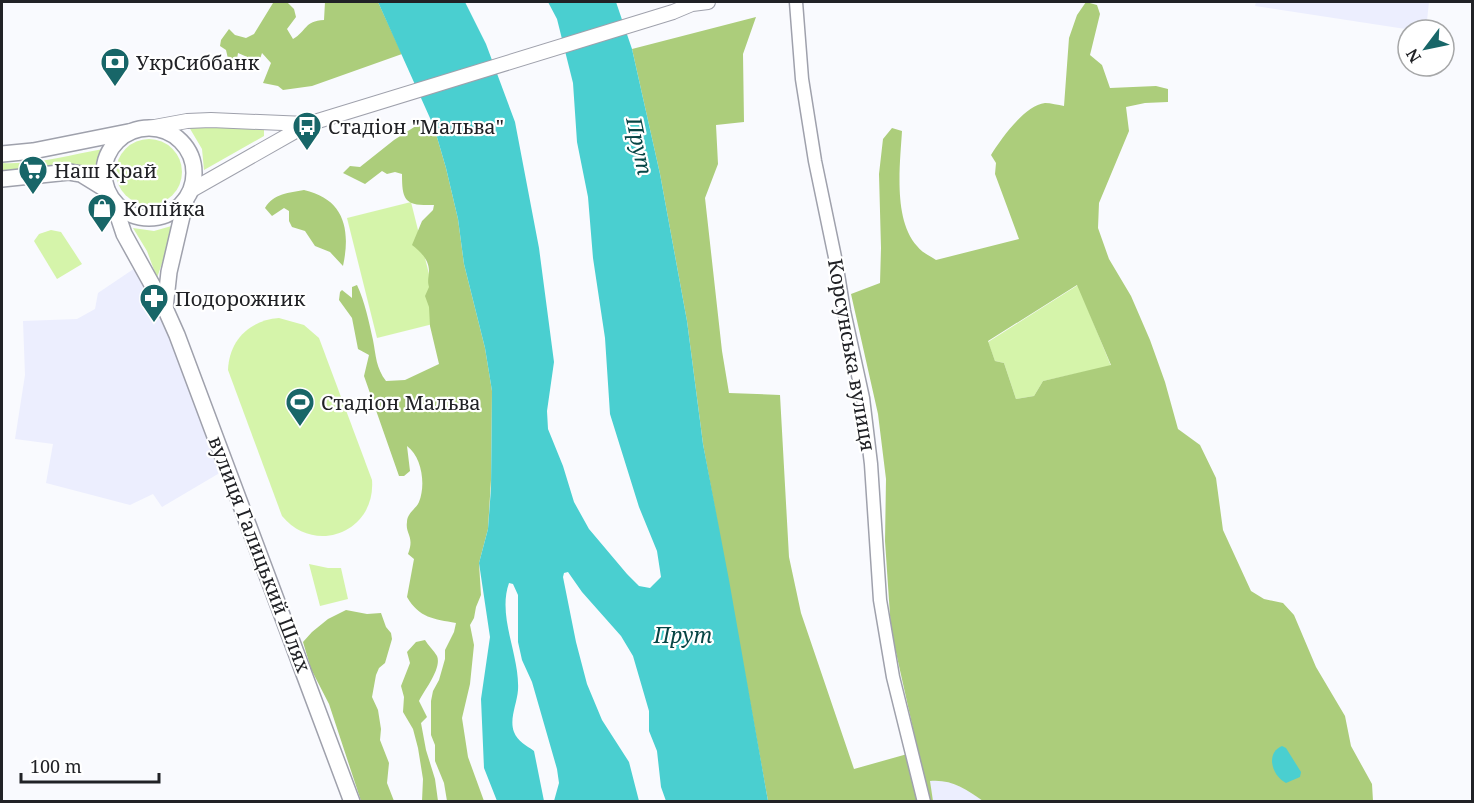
<svg xmlns="http://www.w3.org/2000/svg" width="1474" height="803" font-family="'Noto Serif',serif">
  <rect width="100%" height="100%" fill="#f9fafe"/>
  <!-- built -->
  <g fill="#eceefe">
    <path d="M1256,2H1429L1426,30H1412L1255,6Z"/>
    <path d="M141,264L228,468L162,507L153,494L130,505L46,483L53,444L15,439L25,375L23,321L77,319L95,309L98,293Z"/>
    <path d="M942,779L966,789L983,801H933L929,780Z"/>
  </g>
  <!-- green -->
  <g fill="#d5f4aa">
    <path d="M189,127L264,129V136L204,170L202,149Z"/>
    <circle cx="149" cy="172" r="33"/>
    <path d="M103,149L98,160L96,173L86,169L2,171V163C35,165 69,155 103,149Z"/>
    <path d="M411,202L441,322L377,338L347,218Z"/>
    <path d="M175,225L157,278L147,251L133,228L154,231Z"/>
    <path d="M51,230L61,232L82,264L57,279L34,241L39,234Z"/>
    <path d="M1078,285L1111,366L1043,381L1034,396L1016,399L1004,363L995,361L988,342Z"/>
    <path d="M279,318L304,325L319,338L372,480C376,532 315,556 282,516L228,370C229,340 250,320 279,318Z"/>
    <path d="M309,564L328,568H341L348,599L320,606Z"/>
  </g>
  <!-- forest -->
  <g fill="#accd7b" fill-rule="evenodd">
    <path d="M276,2H287L294,9L296,17L287,29L293,39C307,31 304,21 324,20L325,2H378L402,54L312,86L283,90L278,86L263,83L271,63L262,53L259,62L238,53L236,65L229,63L226,50L220,46L221,40L229,29L235,35L246,38L254,34L273,3Z"/>
    <path d="M1086,2L1097,5L1100,14L1090,55L1102,65L1110,88L1156,86L1168,89V102L1145,103L1126,107L1129,131L1099,203L1098,228L1109,259L1131,296L1150,340L1165,382L1178,429L1200,445L1216,478L1223,530L1251,591L1264,599L1283,603L1294,615L1316,667L1345,716L1351,746L1372,784L1373,801H983C966,789 951,779 930,781L933,801H768L703,444L687,321L660,174L632,49L756,17L743,54L744,122L716,125L718,164L705,198L722,351L729,393L780,395L789,557L801,613L854,769L918,751L891,630L885,541L886,479L878,414L851,294L880,283L881,248L879,174L883,139L892,128L902,131C900,165 893,219 917,246C921,252 930,256 936,260L1019,239L995,174L996,163L991,155C1001,139 1025,105 1045,103C1051,103 1058,105 1064,106L1069,38L1077,15ZM1077,285L1111,365L1043,381L1034,396L1016,399L1004,363L995,361L988,341Z"/>
    <path d="M422,122L434,127L446,168L458,219L464,264L485,348L492,391L491,480L488,529L479,563L481,595L476,607L474,618L470,625L474,645L470,684L462,718L468,757L484,801H447L444,783L435,761V745L431,735V701L433,691L439,680L445,659V650L454,632L456,623C434,619 419,618 407,597L414,559L408,554C415,536 405,534 407,522C407,513 416,509 419,502C426,485 422,457 407,446L410,471L404,476H399L364,376L369,355L358,349L352,318L339,300L340,292L342,290L352,298V287L357,285C365,302 369,322 373,340C376,356 376,368 386,381L405,380L439,364L430,326L429,307L425,296L429,287C427,280 429,277 429,271C429,260 421,252 412,245L422,221L433,210L434,205C405,206 402,201 402,174L395,172L387,174L382,171L365,184L343,173L350,166L360,167L394,140Z"/>
    <path d="M304,190C344,199 351,229 343,266L330,252L315,246L305,231L292,227L289,221V211L284,208L272,216L265,208C274,193 289,193 304,190Z"/>
    <path d="M346,610L367,614L381,613L386,627L391,633L392,639L385,663L379,668L376,675L372,697L378,710L381,729L380,740L389,763L387,783L394,801H361L329,704L311,669L303,642L312,632L328,619Z"/>
    <path d="M425,640C428,645 434,651 437,656C442,668 425,689 419,701L427,717L421,723L426,750L435,779L438,801H422L423,779L418,748L413,729L403,712L404,697L401,686L410,663L407,652L416,642Z"/>
  </g>
  <!-- water -->
  <g fill="#4acfd0">
    <path d="M378,2H465L486,44L515,122L539,248L554,362L547,411L548,429L563,466L574,502L589,529L627,574L639,586L650,588L661,577L657,551L639,507L610,414L605,338L593,258L588,197L577,142L573,83L557,19L548,2H616L632,49L660,174L687,321L703,444L729,580L768,801H666L661,787L657,751L649,731V711L633,656L621,636L582,592L568,572L564,573L563,577L576,642L587,684L602,720L629,762L639,801H554L559,783L557,769L532,682L522,660L518,642V595L513,584L509,583C497,617 520,655 518,690C517,704 509,719 514,732C518,742 526,745 534,751L544,801H497L484,768L481,699L490,637L479,563L488,529L491,488L492,391L485,348L464,264L458,219L446,168L434,127Z"/>
    <path d="M1282,746L1286,748L1301,772L1300,777L1286,783C1272,776 1265,753 1282,746Z"/>
  </g>
  <g fill="none" stroke-linecap="round" stroke-linejoin="round">
    <!-- secondary casing -->
    <g stroke="#9fa1ac" stroke-width="15">
      <path id="secondary" d="M796,2L802,79L815,161L836,262L844,311L863,398L871,464L880,600L893,677L924,802"/>
    </g>
    <!-- primary casing -->
    <g stroke="#9fa1ac" stroke-width="16">
      <g id="primary">
        <path d="M149,128L187,121L211,120L306,124"/>
        <path d="M190,191L308,124L673,12L692,4L708,2"/>
      </g>
    </g>
    <!-- highway casing -->
    <g stroke="#9fa1ac" stroke-width="18">
      <g id="highway">
        <circle cx="149" cy="173" r="45"/>
        <path d="M2,154L33,151L128,132"/>
        <path d="M2,179L69,172L81,174L107,190"/>
        <path d="M113,201L124,234L165,308L177,335L352,802"/>
        <path d="M165,308L169,272L186,199"/>
      </g>
    </g>
    <!-- secondary -->
    <use href="#secondary" stroke="#fff" stroke-width="12"/>
    <!-- primary -->
    <use href="#primary" stroke="#fff" stroke-width="14"/>
    <!-- highway -->
    <use href="#highway" stroke="#fff" stroke-width="15"/>
  </g>
  <!-- icons -->
  <defs>
    <g id="bank-pin" transform="scale(1.5)"><path d="M0 17L-7.5 6A9.5 9.5 0 1 1 7.5 6Z" fill="#186668" stroke="#fff"/><path d="M-6-4H6V4H-6ZM0-2.3a2.3 2.3 0 1 0 0 4.6a2.3 2.3 0 1 0 0-4.6Z" fill="#fff"/></g>
    <g id="bus-pin" transform="scale(1.5)"><path d="M0 17L-7.5 6A9.5 9.5 0 1 1 7.5 6Z" fill="#186668" stroke="#fff"/><path d="M-5-6H5V4H4V6H2V4H-2V6H-4V4H-5ZM-3.5-4V0h7V-4ZM-3.5 1.2v1.5H-2V1.2ZM2 1.2v1.5H3.5V1.2Z" fill="#fff"/></g>
    <g id="supermarket-pin" transform="scale(1.5)"><path d="M0 17L-7.5 6A9.5 9.5 0 1 1 7.5 6Z" fill="#186668" stroke="#fff"/><path d="M-6-5.5h2.5l.6 2H6L4.5 2H-2.5L-4.4-4H-6ZM-1.5 3.2a1.3 1.3 0 1 0 .1 0ZM3 3.2a1.3 1.3 0 1 0 .1 0Z" fill="#fff"/></g>
    <g id="shop-pin" transform="scale(1.5)"><path d="M0 17L-7.5 6A9.5 9.5 0 1 1 7.5 6Z" fill="#186668" stroke="#fff"/><path d="M-5-2.5h2.3a2.7 3.5 0 0 1 5.4 0H5L5.5 6h-11ZM-1.5-2.5h3a1.5 2.3 0 0 0-3 0Z" fill="#fff"/></g>
    <g id="pharmacy-pin" transform="scale(1.5)"><path d="M0 17L-7.5 6A9.5 9.5 0 1 1 7.5 6Z" fill="#186668" stroke="#fff"/><path d="M-2-6h4v4h4v4h-4v4h-4v-4h-4v-4h4Z" fill="#fff"/></g>
    <g id="stadium-pin" transform="scale(1.5)"><path d="M0 17L-7.5 6A9.5 9.5 0 1 1 7.5 6Z" fill="#186668" stroke="#fff"/><path d="M0-5a6.5 5 0 1 0 0 10a6.5 5 0 1 0 0-10ZM-3.5-1.8h7v3.6h-7Z" fill="#fff"/></g>
  </defs>
  <g fill-rule="evenodd">
    <use href="#bank-pin" x="115" y="62"/>
    <use href="#bus-pin" x="307" y="126"/>
    <use href="#supermarket-pin" x="33" y="170"/>
    <use href="#shop-pin" x="102" y="208"/>
    <use href="#pharmacy-pin" x="154" y="298"/>
    <use href="#stadium-pin" x="300" y="402"/>
  </g>
  <g text-anchor="middle" dominant-baseline="central" stroke-width="4.5" stroke-linejoin="round" paint-order="stroke">
    <!-- poi labels -->
    <g font-size="20" fill="#212226" stroke="#fff" text-anchor="start">
      <text x="136" y="62">УкрСиббанк</text>
      <text x="328" y="126">Стадіон "Мальва"</text>
      <text x="54" y="170">Наш Край</text>
      <text x="123" y="208">Копійка</text>
      <text x="175" y="298">Подорожник</text>
      <text x="321" y="402">Стадіон Мальва</text>
    </g>
    <!-- street labels -->
    <g font-size="20" fill="#212226" stroke="#fff">
      <text transform="translate(852 355) rotate(80)">Корсунська вулиця</text>
      <text transform="translate(260 554) rotate(69)">вулиця Галицький Шлях</text>
    </g>
    <!-- water labels -->
    <g font-size="21" font-style="italic" fill="#064545" stroke="#fff">
      <text transform="translate(640 146) rotate(78)">Прут</text>
      <text x="683" y="635">Прут</text>
    </g>
  </g>
  <!-- border -->
  <rect width="1474" height="803" fill="none" stroke="#212226" stroke-width="6"/>
  <!-- north arrow -->
  <g transform="translate(1426 48) rotate(238)"><circle r="28" fill="#ffffff" stroke="#a6a7a8" stroke-width="1.5"/>
  <path d="M0-4.5L10 22L0 15L-10 22Z" fill="#186668"/>
  <text y="-9" font-size="16" font-weight="bold" text-anchor="middle" fill="#212226">N</text>
  </g>
  <!-- scale -->
  <path d="M21 773v9h138v-9" fill="none" stroke="#212226" stroke-width="3"/>
  <text x="30" y="773" font-size="18" fill="#212226" stroke="#ffffff" stroke-width="4.5" paint-order="stroke">100 m</text>
</svg>
